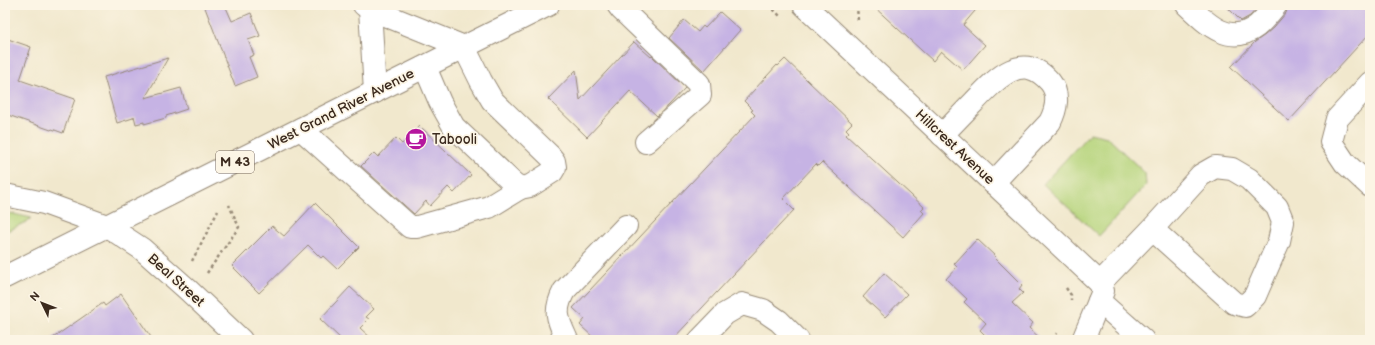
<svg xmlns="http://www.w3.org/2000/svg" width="1375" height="345" font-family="'Balsamiq Sans',sans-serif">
  <rect width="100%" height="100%" fill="#fcf5e5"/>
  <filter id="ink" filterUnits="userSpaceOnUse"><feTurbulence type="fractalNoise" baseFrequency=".025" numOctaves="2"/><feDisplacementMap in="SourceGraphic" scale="8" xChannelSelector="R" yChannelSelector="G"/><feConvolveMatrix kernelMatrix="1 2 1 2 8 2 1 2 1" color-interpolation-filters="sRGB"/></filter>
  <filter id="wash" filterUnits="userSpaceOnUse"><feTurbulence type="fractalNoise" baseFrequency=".012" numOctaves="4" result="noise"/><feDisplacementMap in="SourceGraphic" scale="16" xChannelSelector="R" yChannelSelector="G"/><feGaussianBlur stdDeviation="0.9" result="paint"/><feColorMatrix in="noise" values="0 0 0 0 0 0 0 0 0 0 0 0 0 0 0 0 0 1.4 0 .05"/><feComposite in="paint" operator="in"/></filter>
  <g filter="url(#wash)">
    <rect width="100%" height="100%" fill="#f1e8cd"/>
    <!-- green -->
    <g fill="#b5d47b" stroke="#787f4c">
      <path d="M1090,133L1107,137L1145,173L1146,185L1099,236L1043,184Z"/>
      <path d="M5,212L31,218L28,221L5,232Z"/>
    </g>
    <g id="blocks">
      <!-- building -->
      <g fill="#c6b3e4">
        <path d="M204,5H225L232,21L251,13L260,36L248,40L254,55L249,57L257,77L235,86Z"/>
        <path d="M872,5H980L963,25L985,45L963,70L941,51L933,61Z"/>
        <path d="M1225,5H1260L1250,16L1241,21Z"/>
        <path d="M1288,5H1370V33L1289,121L1231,67L1255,42L1265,35L1274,27L1286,13Z"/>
        <path d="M720,12L740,30L704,71L669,38L684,20L698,32L703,26L705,28Z"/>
        <path d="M5,38L31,47L20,80L75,99L63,133L52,129L51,130L5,114Z"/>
        <path d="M634,42L651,57L652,56L685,88L669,105L657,116L630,91L587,137L548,99L576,70L580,100Z"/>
        <path d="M168,58L145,98L181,88L187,109L166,116V118L144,124V122L136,124L134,116L133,118L117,123L104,77Z"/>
        <path d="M785,59L852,123L846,129L849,132L846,135L924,207L921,210L924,213L903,237L822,162L818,166L816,164L783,199L794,210L672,340H596L580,325L585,319L573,308L755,115L751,111L753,110L744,101L777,65L778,66Z"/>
        <path d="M420,126L471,175L454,193L448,187L430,206L426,201L414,214L361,166L374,153L378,157L396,138L402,144Z"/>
        <path d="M315,203L359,247L337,269L323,256L321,258L308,245L259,293L232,266L272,226L284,236Z"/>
        <path d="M977,239L996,257L995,258L1022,285L1019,289L1023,293L1012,303L1033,323L1029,328L1042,340H990L980,330L986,323L964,302L967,299L946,279L957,267L954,264Z"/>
        <path d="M884,273L907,294L885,317L863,297Z"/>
        <path d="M350,287L374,309L366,317L369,319L360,328L373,340H342L320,319Z"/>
        <path d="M121,294L153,340H50L103,303L105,306Z"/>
      </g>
    </g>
  </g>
  <g filter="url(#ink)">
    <use href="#blocks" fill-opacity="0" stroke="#968976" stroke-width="1"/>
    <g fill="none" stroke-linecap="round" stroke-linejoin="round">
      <!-- minor casing -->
      <g stroke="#968976" stroke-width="24">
        <g id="minor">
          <path d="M364,5L370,9L464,47L481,81L492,100L550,156L554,161L555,167L552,172L530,186L520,188L513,183L454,127L440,102L425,67"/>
          <path d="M618,5L621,9L699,84L700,95L646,142"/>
          <path d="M804,5L1100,283L1103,291L1099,301L1083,340"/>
          <path d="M1187,5C1207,24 1230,47 1257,26C1264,20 1270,12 1276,5"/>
          <path d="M370,9L375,92"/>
          <path d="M1370,83L1337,119L1331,142L1345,163L1370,186"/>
          <path d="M301,129L410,227H417L489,207L520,188"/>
          <path d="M942,135C953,124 963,113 974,102C995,80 1022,49 1050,82C1060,94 1056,110 1050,122L993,183"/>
          <path d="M5,195L44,203L107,226L142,249L187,289L241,340"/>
          <path d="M1100,283L1152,229L1201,175L1215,167L1232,169L1249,179L1277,207L1283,222L1279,241L1255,296L1245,306L1234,303L1152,229"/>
          <path d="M1099,301L1143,340"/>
          <path d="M567,340C558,320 553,312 564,291L626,226"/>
          <path d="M700,340L725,314L742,304L763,310L779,321L798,340"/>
        </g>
      </g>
      <!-- major casing -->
      <g stroke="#968976" stroke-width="24">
        <path id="major" d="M5,277L548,5"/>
      </g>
      <!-- path -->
      <g stroke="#968976" stroke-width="2.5" stroke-dasharray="3 3" stroke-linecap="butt">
        <path d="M769,5L781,17"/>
        <path d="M857,5L858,21"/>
        <path d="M192,261L218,211"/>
        <path d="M207,273L239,227L229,205"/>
        <path d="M1066,288L1071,295V300"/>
        <path d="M1054,340L1057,333"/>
      </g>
      <!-- minor -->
      <use href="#minor" stroke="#fff" stroke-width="22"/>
      <!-- major -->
      <use href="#major" stroke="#fff" stroke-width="22"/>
    </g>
  </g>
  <!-- icons -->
  <defs>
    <g id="cafe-disc" transform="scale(1.15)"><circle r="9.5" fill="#b5179e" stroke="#fcf5e5"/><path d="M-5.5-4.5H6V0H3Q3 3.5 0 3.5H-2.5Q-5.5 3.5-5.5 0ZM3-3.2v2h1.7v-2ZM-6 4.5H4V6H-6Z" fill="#fff"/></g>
  </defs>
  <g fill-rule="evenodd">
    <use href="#cafe-disc" x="416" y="139"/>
  </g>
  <g text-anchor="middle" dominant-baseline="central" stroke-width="3.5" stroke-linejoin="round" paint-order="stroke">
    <!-- shield labels -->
    <rect fill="#fcf5e5" stroke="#75675a" stroke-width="1" x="216" y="151" width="38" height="22" rx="3"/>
    <g font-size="13" font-weight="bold" fill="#3b2a1e">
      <text x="235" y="162">M 43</text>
    </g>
    <!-- street labels -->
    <g font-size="14" fill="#3b2a1e" stroke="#fcf5e5">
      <text transform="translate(341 109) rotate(-27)">West Grand River Avenue</text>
      <text transform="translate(955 147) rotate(43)">Hillcrest Avenue</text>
      <text transform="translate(176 280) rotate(42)">Beal Street</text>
    </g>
    <!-- poi labels -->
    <g font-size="14" fill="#3b2a1e" stroke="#fcf5e5" text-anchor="start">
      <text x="432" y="139">Tabooli</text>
    </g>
  </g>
  <!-- margin -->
  <rect width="1375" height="345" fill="none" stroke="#fcf5e5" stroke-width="20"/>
  <!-- north arrow -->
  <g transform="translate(42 303) rotate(313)" stroke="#fcf5e5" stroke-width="3" paint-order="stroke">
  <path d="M0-3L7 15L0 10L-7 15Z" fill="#3b2a1e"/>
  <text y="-6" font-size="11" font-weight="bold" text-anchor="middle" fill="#3b2a1e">N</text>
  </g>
</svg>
